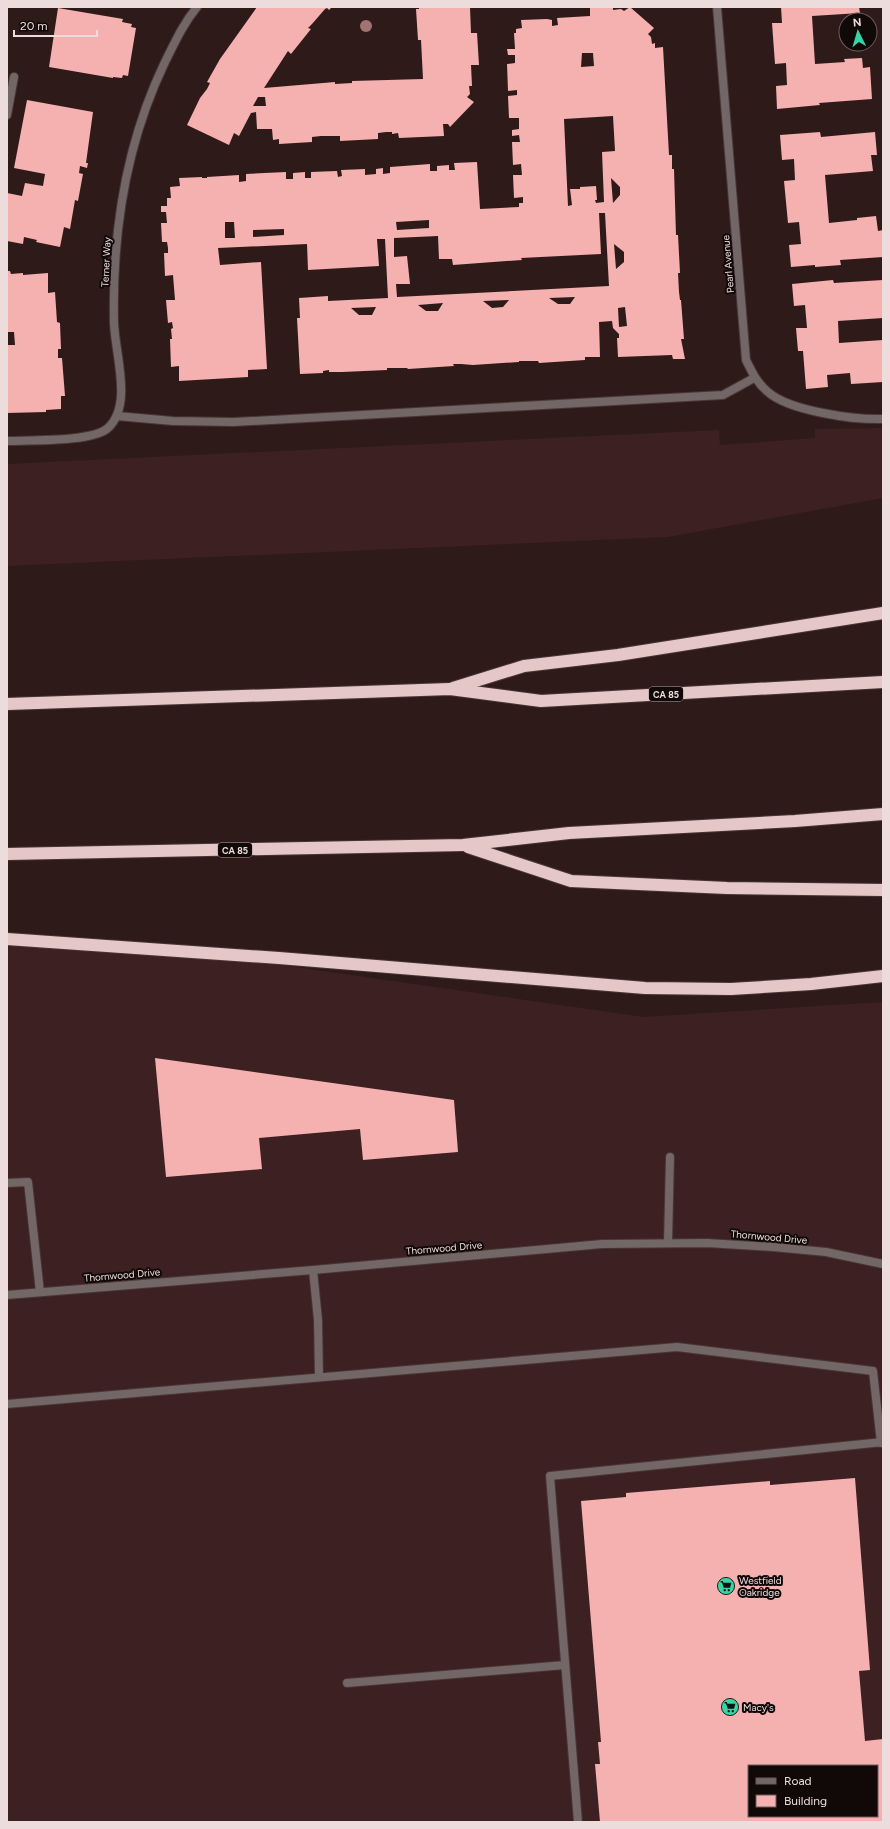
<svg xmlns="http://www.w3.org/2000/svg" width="890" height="1829" font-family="Figtree,sans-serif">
  <rect width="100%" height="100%" fill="#2f1a1a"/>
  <!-- built -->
  <g fill="#3d2021" fill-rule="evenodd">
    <path d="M883,428V498L668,537L7,566V464L719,430L720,445L815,438V429Z"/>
    <path d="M7,933L274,964L644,1017L883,1002V1822H7ZM749,1766H877V1816H749Z"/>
  </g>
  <!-- building -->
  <g fill="#f5b0b0" fill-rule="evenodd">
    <path d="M257,7H332L329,10L327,8L325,9L312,24L308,28L311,29L291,54L288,51L264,88L335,82V84L352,83V81L423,79L421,40H418L416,9H419V7H470L471,33H477L479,65H471L472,86H469L470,94L467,97L474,102L450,127L448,124H443L444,136L399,138L398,133L392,134V132H386L378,133V139L340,141V136H321L312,137V142L279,144V139L273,140L272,129H257L256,112L251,113L239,136L234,133L229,145L187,125L200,98L207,89L210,83L207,82L220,59ZM258,97H265L266,106H253Z"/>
    <path d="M613,7V10L621,9L624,11L630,7L654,28L648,34L651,37L652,44L655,43V48L663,47L669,155H672V169H674L676,235H678L680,273H678L679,292L680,300H681L684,339H681L685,359H673L672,355L618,357L617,338H619V334L613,328L612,321L599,322L600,357H585V360L539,363L538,361H519V362L473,365L461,364H453L454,366L408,369L407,368H387V370L342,372H329V370L323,371V373L300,374L297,318H300L299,298L328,296V301L388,298L385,239H377L379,266L308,270L307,244L218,248L220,265L261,262L267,369L248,370V377L179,381V366L171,367L170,339H172L171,329L173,328L172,322L168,323L166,300H175L173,275L165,276L164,253H168V248L167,242H162L161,223H167L166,212H161V206H167V198H171L170,187L180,186L179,178L202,177V178H207V177L239,175V182L246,181V174L286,172V179H293V173L305,172V178H311V172L337,171L338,177L342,176L341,170L365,169V175L376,174V169L383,168V174L390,173V167L430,164V171H437V166L449,165V170H455L454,163L477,162L480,209L519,207V203H523V197L514,198L513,175H522L521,164L513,165L512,142H520L519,135L512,136V130L519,129V118H509L508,96L517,95V90L508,91L507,64L515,63V55H508L507,49H515L514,33H516V29L522,28L521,20L547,19L552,20V26L558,25L557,18L590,16V8ZM582,53H593L594,66L581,67ZM613,116L615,151L602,152L604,202L596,203L595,200H597L596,186L580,187V189H570L572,205L568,206L564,119ZM611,178L620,187V195L613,203ZM599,213H605L609,286L397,297L396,284H410L407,256L394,257V238L438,236L439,259H452L453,265L522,260L521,258L601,254ZM429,220V228L397,230L396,222ZM225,222H234L235,238H225ZM284,229V235L253,237V230ZM614,244L624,252V262L616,269ZM575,297L570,304H558L549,298ZM509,300L503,307L492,308L483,301ZM443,303L438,311H426L418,305ZM376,307L372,315H359L351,308ZM625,307L627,326L619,327L618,308Z"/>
    <path d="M781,7H859L860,13L812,16L815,64L845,62L844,59L862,58L863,68L870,67L872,99L819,103L820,105L777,109L776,86L787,85L786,63L775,64L772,23H782Z"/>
    <path d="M58,8L123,19L122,22L132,24L131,27L136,28L128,76L123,75L122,78L113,77V78L49,67Z"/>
    <path d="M27,100L93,112L86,163H88L87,168L80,166L79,173L83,174L78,201L75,200L70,229L64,227L60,247L36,242L37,240L24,237L23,244L7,241V193L22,196L25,183L43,186L45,174L14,168Z"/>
    <path d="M820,132L821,137L875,132L877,155H871L873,171L825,175L829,223L857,220V218L876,216L878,231L883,230V257L840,260L841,265L815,267V265L791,267L789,245L801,244L799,222L788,223L784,181L795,180L794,159L782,160L780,135Z"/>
    <path d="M7,271H10L11,274L23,273V275L48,273V293L55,292L57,322L60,323L61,349H58V358H62L65,396H61V409L46,410V412L7,413V345H15L14,332H7Z"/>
    <path d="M833,280L834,283L883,280V318L838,321L839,343L883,340V382L851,384L850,373L827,375L828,387L806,389L803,351H798L796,328H807L805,305L794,306L792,284Z"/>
    <path d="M155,1058L454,1100L458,1152L363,1160L360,1129L259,1138L262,1169L166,1177Z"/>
    <path d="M855,1478L870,1670L859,1671L865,1741L883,1739V1822H600L595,1764H600L598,1742H601L581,1501L626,1497V1493L770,1481V1485ZM749,1766H877V1816H749Z"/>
  </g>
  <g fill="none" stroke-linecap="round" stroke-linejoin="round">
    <!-- service casing -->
    <g stroke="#493535" stroke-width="10">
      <g id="service">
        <path d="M7,115L14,77"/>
        <path d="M117,416L173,421L234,422L723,395L754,378"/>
        <path d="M7,1183L28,1182L40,1292"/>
        <path d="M668,1242L670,1157"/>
        <path d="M313,1270L318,1320L319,1377"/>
        <path d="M7,1404L677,1347L873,1371L881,1443"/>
        <path d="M347,1683L565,1665"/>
        <path d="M578,1822L550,1476L883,1442"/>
      </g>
    </g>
    <!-- minor casing -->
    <g stroke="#493535" stroke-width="10">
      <g id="minor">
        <path d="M717,7L746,360C752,372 757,383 768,392C789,411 855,420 883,419"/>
        <path d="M7,441C29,440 93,442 108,428C133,405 115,354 114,323C112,234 126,143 165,62C175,42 183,24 197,7"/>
        <path d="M7,1295L313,1270L602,1244L707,1243L773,1247L826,1252L883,1264"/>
      </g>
    </g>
    <!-- motorway casing -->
    <g stroke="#493535" stroke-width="14">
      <g id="motorway">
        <path d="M453,688L524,666L618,655L883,613"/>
        <path d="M7,704L450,689L541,701L883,682"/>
        <path d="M468,847L571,881L727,888L883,890"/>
        <path d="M7,854L463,845L569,833L795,821L883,814"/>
        <path d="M7,939L279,958L645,988L731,989L811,984L883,976"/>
      </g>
    </g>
    <!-- service -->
    <use href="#service" stroke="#726666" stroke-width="8"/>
    <!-- minor -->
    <use href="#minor" stroke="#726666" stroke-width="8"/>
    <!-- motorway -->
    <use href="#motorway" stroke="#e5c7c7" stroke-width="12"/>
  </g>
  <!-- trees -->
  <circle fill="#a17373" cx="366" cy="26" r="6"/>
  <!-- icons -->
  <defs>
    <g id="supermarket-disc" transform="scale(0.9)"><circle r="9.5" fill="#37d4a6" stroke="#110808"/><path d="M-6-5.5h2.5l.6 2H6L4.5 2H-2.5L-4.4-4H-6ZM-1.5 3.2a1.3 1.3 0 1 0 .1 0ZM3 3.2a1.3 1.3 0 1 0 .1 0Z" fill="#111"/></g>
  </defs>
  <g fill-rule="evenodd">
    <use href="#supermarket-disc" x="726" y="1586"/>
    <use href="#supermarket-disc" x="730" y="1707"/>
  </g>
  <g text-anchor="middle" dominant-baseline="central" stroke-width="4" stroke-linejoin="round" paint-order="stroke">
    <!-- shield labels -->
    <g fill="#110808" stroke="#aa9d9c" stroke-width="1">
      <rect x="649" y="687" width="34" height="14" rx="3"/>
      <rect x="218" y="843" width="34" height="14" rx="3"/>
    </g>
    <g font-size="9" font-weight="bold" fill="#ecdddc">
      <text x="666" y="694">CA 85</text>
      <text x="235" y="850">CA 85</text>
    </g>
    <!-- street labels -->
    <g font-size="10" fill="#ecdddc" stroke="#110808">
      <text transform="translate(106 262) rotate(-87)">Terner Way</text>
      <text transform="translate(728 264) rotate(-95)">Pearl Avenue</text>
      <text transform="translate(769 1237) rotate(5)">Thornwood Drive</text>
      <text transform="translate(444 1248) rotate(-5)">Thornwood Drive</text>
      <text transform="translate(122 1275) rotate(-5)">Thornwood Drive</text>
    </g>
    <!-- poi labels -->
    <g font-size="10" fill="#ecdddc" stroke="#110808" text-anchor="start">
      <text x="739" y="1580">Westfield<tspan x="739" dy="12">Oakridge</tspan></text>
      <text x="743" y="1707">Macy's</text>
    </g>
  </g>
  <!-- border -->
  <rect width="890" height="1829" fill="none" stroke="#ecdddc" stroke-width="16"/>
  <!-- legend -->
  <rect x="748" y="1765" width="130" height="52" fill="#110808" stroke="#695d5d"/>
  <rect x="756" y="1778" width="20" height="6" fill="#726666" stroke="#695d5d"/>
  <text x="784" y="1785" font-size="12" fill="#ecdddc">Road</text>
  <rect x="756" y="1795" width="20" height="12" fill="#f5b0b0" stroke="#695d5d"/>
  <text x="784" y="1805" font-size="12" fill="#ecdddc">Building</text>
  <!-- north arrow -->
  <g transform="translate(858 32) rotate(355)"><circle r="19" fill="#110808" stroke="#695d5d"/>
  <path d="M0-3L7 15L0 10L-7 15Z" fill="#37d4a6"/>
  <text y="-6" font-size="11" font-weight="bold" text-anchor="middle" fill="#ecdddc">N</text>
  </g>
  <!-- scale -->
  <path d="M14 30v6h83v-6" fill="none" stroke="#ecdddc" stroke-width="2"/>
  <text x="20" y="30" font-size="12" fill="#ecdddc" stroke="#110808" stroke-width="3" paint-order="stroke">20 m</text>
</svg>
